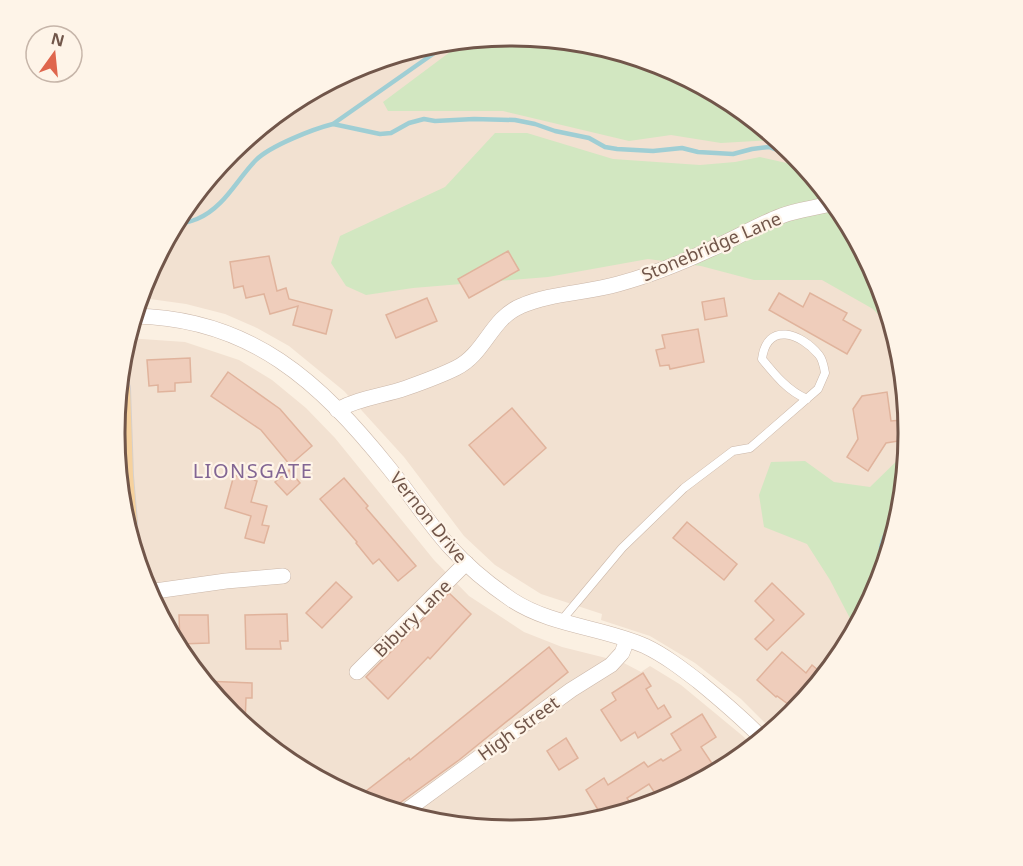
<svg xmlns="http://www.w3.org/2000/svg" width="1023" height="866" font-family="'Noto Sans',sans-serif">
  <rect width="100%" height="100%" fill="#fbf0e2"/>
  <!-- residential -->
  <g fill="#f2e1d1">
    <path d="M511,36L589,44L664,66L732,103L792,153L842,213L878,281L901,356L908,433L901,511L878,585L841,654L792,714L772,730L741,699L695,663L650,636L601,620L602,614L541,594L495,565L464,536L404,457L344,391L289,346L257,328L225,314L186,304L150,299L141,294L145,281L182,212L231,152L291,103L360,66L434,44Z"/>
    <path d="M127,338L185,342L239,360L272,380L306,408L335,438L434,560L469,596L524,632L562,647L622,662L641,672L650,666L681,685L744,737L752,747L732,763L663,800L589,822L511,830L434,822L359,800L291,763L231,713L181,653L145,585L140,570L125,348Z"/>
  </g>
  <!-- green -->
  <g fill="#d2e7c1">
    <path d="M511,36L589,44L664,66L732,103L782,144L772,140L721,143L671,135L629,141L503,111H388L383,102L466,40Z"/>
    <path d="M277,114L270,127L227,157L231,152Z"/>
    <path d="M495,133H527L613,159L700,165L735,162L760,157L800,166L808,172L842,213L878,281L893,330L873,309L822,280H754L701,266L648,259L548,277L413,288L366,295L346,286L331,263L340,236L445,187Z"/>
    <path d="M907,451L901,511L878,585L855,628L830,580L807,544L764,527L759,495L771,462L805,461L834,482L870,487Z"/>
  </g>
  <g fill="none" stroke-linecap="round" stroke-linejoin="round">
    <!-- stream -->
    <g stroke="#9fced4" stroke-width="4.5">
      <path d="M333,124L380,134L391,133L409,123L424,119L435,121L474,119L515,120L535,124L555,131L589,138L605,147L617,149L653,151L682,148L698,152L733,154L752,149L769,147L796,157"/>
      <path d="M174,226C182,223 190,222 197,219C224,208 237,179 256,160C270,146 313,129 333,124L450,42"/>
      <path d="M884,565C883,562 881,559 881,555C879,541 891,524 900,513"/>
    </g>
  </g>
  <!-- building -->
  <g fill="#efcdbb" stroke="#e0b39c" stroke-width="1.5">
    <path d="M508,251L519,270L469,298L458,279Z"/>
    <path d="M269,256L277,291L286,288L289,299L332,310L326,334L293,325L298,306L270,314L264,294L246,298L243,286L234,288L230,262Z"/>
    <path d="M779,293L803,307L810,293L847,313L843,320L861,330L847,354L769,310Z"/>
    <path d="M427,298L437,321L396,338L386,315Z"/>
    <path d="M724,298L727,316L705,320L702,302Z"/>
    <path d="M698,329L704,362L670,369L669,365L660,366L656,350L665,348L662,335Z"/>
    <path d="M190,358L191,382L175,383V391L158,392V385L149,386L147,360Z"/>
    <path d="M228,372L280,409L312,446L290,465L261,430L211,396Z"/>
    <path d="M887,392L891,421L902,420L905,440L886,443L868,471L847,457L858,439L853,409L862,396Z"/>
    <path d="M512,408L546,448L504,485L469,445Z"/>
    <path d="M289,470L300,483L287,495L275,482Z"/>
    <path d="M234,475L257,481L251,502L267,506L262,525L269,526L264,543L245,538L251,516L225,508Z"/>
    <path d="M344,478L368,506L366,508L416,566L398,581L379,559L373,564L356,543L357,542L320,499Z"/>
    <path d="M687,522L737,564L724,580L673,538Z"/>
    <path d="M336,582L352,597L322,628L306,613Z"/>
    <path d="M772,583L804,614L767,650L755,639L774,620L755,601Z"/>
    <path d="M449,593L471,614L430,659L428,657L388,699L366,677Z"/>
    <path d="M287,614L288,641H280L281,649H246L245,615Z"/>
    <path d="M179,615H208L209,643L180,644Z"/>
    <path d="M549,647L568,672L459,760L397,805L393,810L357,798L409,758L410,760Z"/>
    <path d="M782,652L806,673L812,665L824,675L796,710L777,696L776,697L757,680Z"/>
    <path d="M643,673L651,686L646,689L658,709L664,705L671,717L638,738L635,732L621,741L601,710L616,700L612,693Z"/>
    <path d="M204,681L252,683V698H246L245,725L231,713Z"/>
    <path d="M702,714L716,737L701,747L717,771L660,801L649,784L627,798L634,809L603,818L586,790L604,778L608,785L644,762L648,767L661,759L663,761L681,750L671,734Z"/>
    <path d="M566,738L578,758L559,770L547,751Z"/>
  </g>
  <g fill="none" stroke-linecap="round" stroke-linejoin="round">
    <!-- service casing -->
    <g stroke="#cbb7a9" stroke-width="9">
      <path id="service" d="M561,621L622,548L684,488L733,451L750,448L818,389L825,373C824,367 823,360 819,355C801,333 767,321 762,359C775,375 788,391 807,399"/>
    </g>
    <!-- minor casing -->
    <g stroke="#cbb7a9" stroke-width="16">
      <g id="minor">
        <path d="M134,316C251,318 320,382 389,468C410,494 428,523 450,547C468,567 490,585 512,600C552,626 602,627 645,646C664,655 681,668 698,681C720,699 742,718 762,738"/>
        <path d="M337,410C359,398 383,396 406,388C423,382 440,376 456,368C485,354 491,318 521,306C550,293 587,293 618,284C648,276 683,262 711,249C735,239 757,225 781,216C798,209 817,208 834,203"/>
        <path d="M148,592L226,581L283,576"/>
        <path d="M357,672L466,563"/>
        <path d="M403,813L571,690L611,665L622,653L627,640"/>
      </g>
    </g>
    <!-- primary casing -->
    <g stroke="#d7d0cc" stroke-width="24">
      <path id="primary" d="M119,389L122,476L126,523"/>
    </g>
    <!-- service -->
    <use href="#service" stroke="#fff" stroke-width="8"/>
    <!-- minor -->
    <use href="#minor" stroke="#fff" stroke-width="15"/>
    <!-- primary -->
    <use href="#primary" stroke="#f6d19d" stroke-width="22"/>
  </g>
  <g text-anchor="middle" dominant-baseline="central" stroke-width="4.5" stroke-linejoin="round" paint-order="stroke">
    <!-- street labels -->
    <g font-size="18" fill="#71564a" stroke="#fef4e8">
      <text transform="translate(711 246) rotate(-23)">Stonebridge Lane</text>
      <text transform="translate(429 517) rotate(51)">Vernon Drive</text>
      <text transform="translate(412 618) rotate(-45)">Bibury Lane</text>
      <text transform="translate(518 728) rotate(-36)">High Street</text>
    </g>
    <!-- neighbourhood labels -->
    <g font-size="20" letter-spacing="1.5" fill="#826694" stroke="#fef4e8">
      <text x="253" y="470">LIONSGATE</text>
    </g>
  </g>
  <!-- crop -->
  <path d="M0 0H1023V866H0ZM511 46H512A386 386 0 0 1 898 432V434A386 386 0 0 1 512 820H511A386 386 0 0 1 125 434V432A386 386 0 0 1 511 46Z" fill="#fef4e8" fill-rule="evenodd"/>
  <path fill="none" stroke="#71564a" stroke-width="3" d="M511 46H512A386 386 0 0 1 898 432V434A386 386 0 0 1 512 820H511A386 386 0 0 1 125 434V432A386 386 0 0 1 511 46Z"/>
  <!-- north arrow -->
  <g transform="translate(54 54) rotate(15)"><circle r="28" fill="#fef4e8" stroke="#c6b5a9" stroke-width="1.5"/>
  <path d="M0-4.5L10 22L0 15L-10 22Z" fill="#df664d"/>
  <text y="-9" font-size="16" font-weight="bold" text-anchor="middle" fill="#71564a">N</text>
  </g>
</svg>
